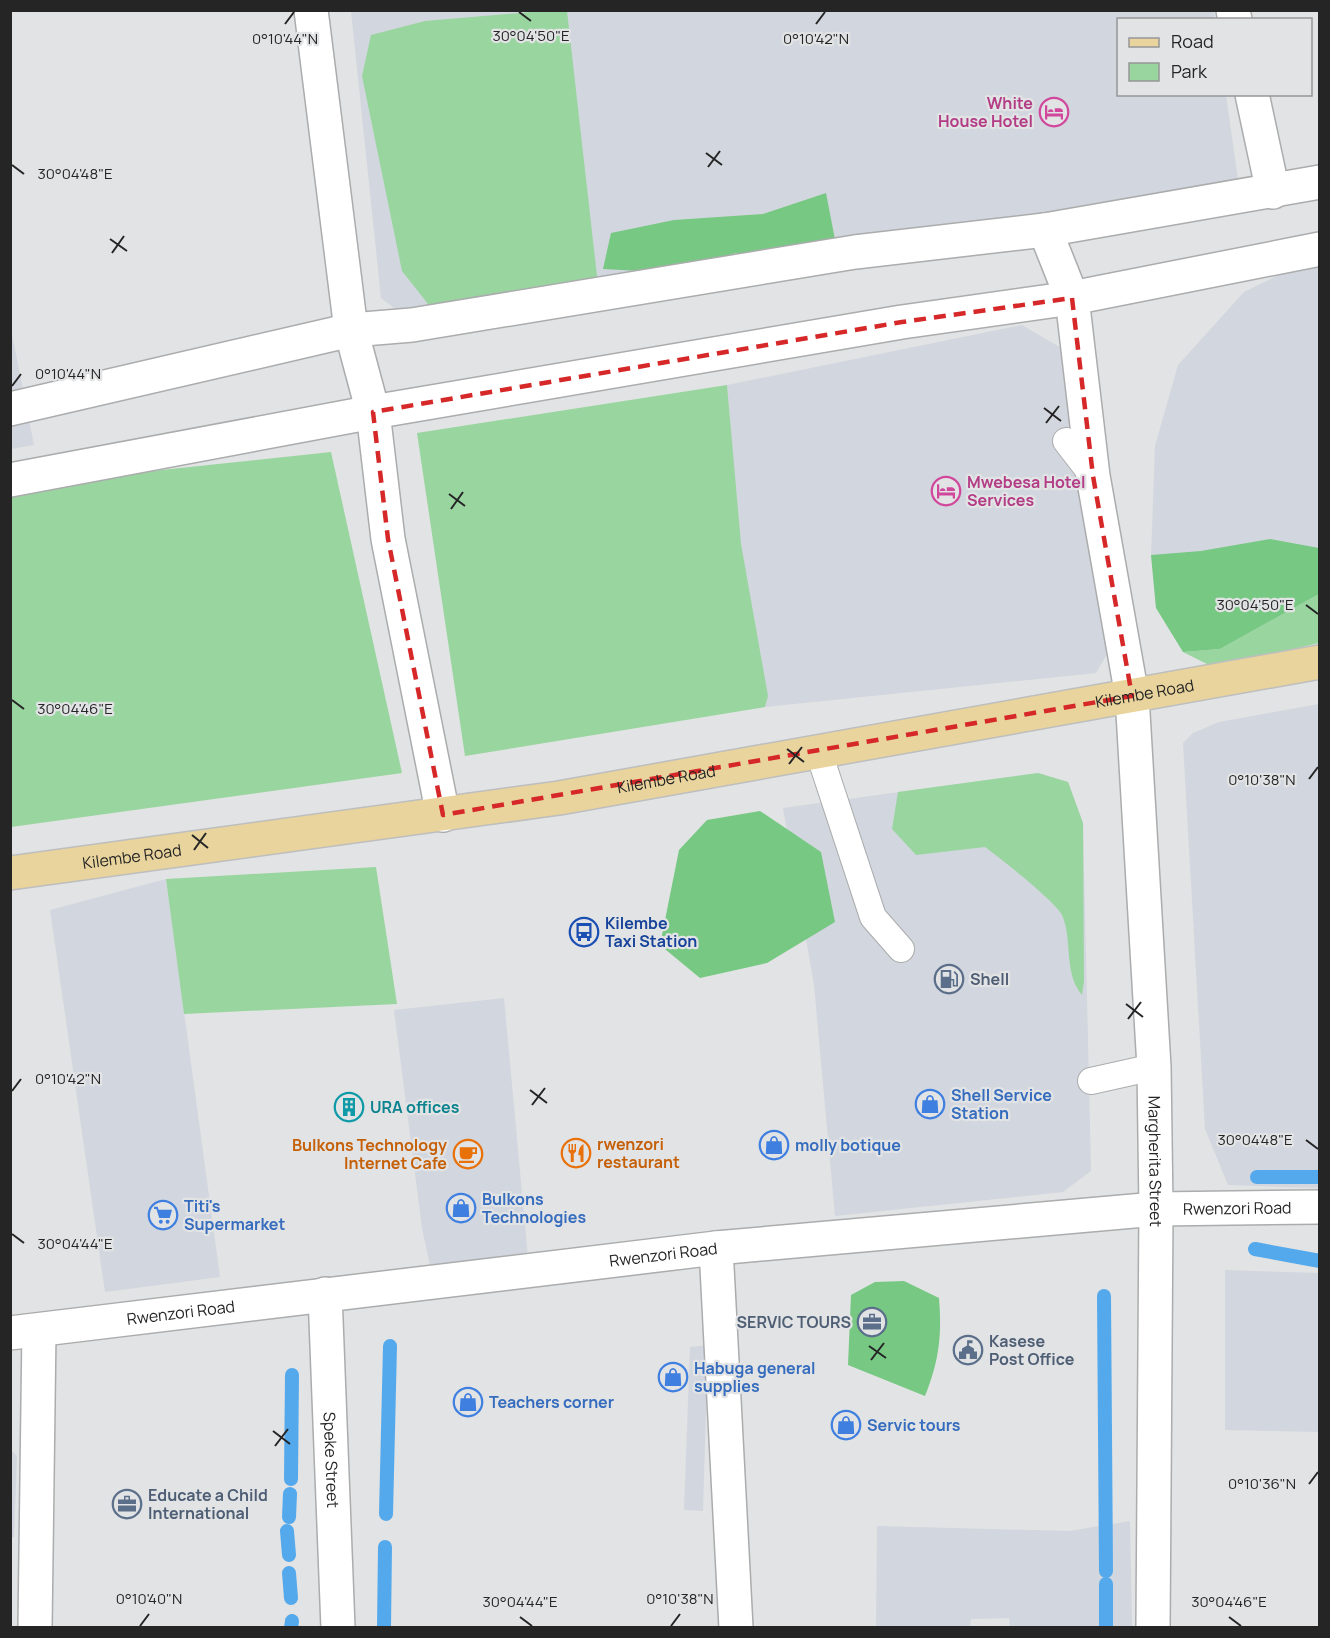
<svg xmlns="http://www.w3.org/2000/svg" width="1330" height="1638" font-family="Manrope,sans-serif">
  <rect width="100%" height="100%" fill="#e2e3e4"/>
  <!-- built -->
  <g fill="#d2d6de">
    <path d="M351,11H1214L1215,19L1118,20V94L1226,95L1241,201L425,332L381,298Z"/>
    <path d="M1319,255V557L1156,608L1151,555L1155,446L1178,365L1244,292Z"/>
    <path d="M10,324L34,445L11,449H10Z"/>
    <path d="M1022,325L1080,359L1113,644L1096,673L765,707L740,548L727,385Z"/>
    <path d="M1319,704V1188L1228,1185L1205,1129L1183,743L1193,733L1219,722Z"/>
    <path d="M1038,773L1068,782L1083,823L1091,1171L1063,1192L835,1216L814,985L783,808Z"/>
    <path d="M166,879L220,1277L105,1292L50,910Z"/>
    <path d="M504,998L529,1269L432,1275L422,1228L394,1010Z"/>
    <path d="M1225,1270L1319,1273V1432L1225,1430Z"/>
    <path d="M708,1345L703,1511L684,1510L690,1347Z"/>
    <path d="M10,1449L17,1456L14,1537H10Z"/>
    <path d="M1130,1521L1132,1627H1010L1009,1618L971,1619L970,1627H876L877,1526L1069,1531Z"/>
  </g>
  <!-- green -->
  <g fill="#99d59f">
    <path d="M543,11H567L598,285L432,309L402,271L362,76L371,35L425,21Z"/>
    <path d="M727,385L741,544L768,696L765,707L465,756L417,433Z"/>
    <path d="M331,452L402,773L11,827L10,486Z"/>
    <path d="M1319,594V643L1215,668L1183,652L1220,649Z"/>
    <path d="M1038,773L1068,782L1083,823L1084,981L1082,995C1063,972 1073,940 1062,915C1057,903 999,857 985,847L916,855L892,829L898,792Z"/>
    <path d="M376,867L397,1004L184,1014L166,879Z"/>
  </g>
  <!-- forest -->
  <g fill="#76c882">
    <path d="M826,193L837,250L802,271L736,253L676,273L603,269L611,233L674,220L763,214Z"/>
    <path d="M1270,539L1319,548V594L1220,649L1183,652L1156,608L1151,555L1201,551Z"/>
    <path d="M760,811L821,852L835,922L767,963L700,978L660,945L679,850L707,820Z"/>
    <path d="M904,1281L939,1298C942,1337 939,1360 925,1396L848,1365L851,1295L875,1282Z"/>
  </g>
  <g fill="none" stroke-linecap="round" stroke-linejoin="round">
    <!-- stream -->
    <g stroke="#54a9ec" stroke-width="14">
      <path d="M1257,1177H1320"/>
      <path d="M1255,1249L1320,1261"/>
      <path d="M1104,1296L1106,1571"/>
      <path d="M291,1479L292,1375"/>
      <path d="M386,1514L390,1346"/>
      <path d="M289,1517L290,1494"/>
      <path d="M287,1531L289,1555"/>
      <path d="M289,1573L291,1598"/>
      <path d="M1106,1584V1628"/>
      <path d="M291,1628L292,1621"/>
      <path d="M384,1628L385,1547"/>
    </g>
    <!-- service casing -->
    <g stroke="#abacad" stroke-width="28">
      <g id="service">
        <path d="M1066,441L1093,476"/>
        <path d="M819,753L873,917L901,949"/>
        <path d="M1091,1081L1154,1067"/>
      </g>
    </g>
    <!-- minor casing -->
    <g stroke="#abacad" stroke-width="36">
      <g id="minor">
        <path d="M311,10L351,330L373,412L388,539L443,815"/>
        <path d="M1233,10L1235,20"/>
        <path d="M1252,94L1273,192"/>
        <path d="M1045,230L1072,298L1093,476L1132,696"/>
        <path d="M10,409L351,330L412,325L855,252L1045,230L1320,182"/>
        <path d="M10,480L373,412L902,322L1072,298L1320,249"/>
        <path d="M716,1248L736,1628"/>
        <path id="s1" d="M325,1294L338,1628"/>
        <path id="s2" d="M10,1333L716,1248L1156,1209L1320,1207"/>
        <path d="M35,1628L39,1330"/>
      </g>
    </g>
    <!-- tertiary casing -->
    <g stroke="#abacad" stroke-width="36">
      <g id="tertiary">
        <path id="s3" d="M1132,696L1154,1067L1156,1209L1153,1628"/>
      </g>
    </g>
    <!-- primary casing -->
    <g stroke="#bebebe" stroke-width="36">
      <g id="primary">
        <path id="s4" d="M10,873L559,798L1320,662"/>
      </g>
    </g>
    <!-- service -->
    <use href="#service" stroke="#fff" stroke-width="26"/>
    <!-- minor -->
    <use href="#minor" stroke="#fff" stroke-width="33"/>
    <!-- tertiary -->
    <use href="#tertiary" stroke="#fff" stroke-width="33"/>
    <!-- primary -->
    <use href="#primary" stroke="#e8d49c" stroke-width="33"/>
  </g>
  <!-- marked area -->
  <path fill="none" stroke="#d62828" stroke-width="4.5" stroke-dasharray="12 8" stroke-linejoin="round" d="M1072,298L1093,476L1132,696L443,815L388,539L373,412L902,322Z"/>
  <!-- ticks -->
  <path fill="none" stroke="#252526" stroke-width="2" d="M519,12L531,21M285,24L294,12M816,24L825,12M706,153L722,165M12,165L24,174M708,167L720,151M110,239L127,251M112,253L124,236M12,386L21,374M1044,408L1061,421M1046,423L1059,406M449,494L465,506M451,509L463,492M1306,605L1318,614M12,700L24,709M787,749L804,762M789,764L802,747M1309,779L1318,767M192,835L208,848M194,850L206,833M1126,1004L1143,1017M1128,1019L1141,1002M530,1090L547,1103M12,1091L21,1079M532,1105L545,1088M1306,1140L1318,1149M12,1234L24,1243M869,1346L886,1358M871,1360L884,1343M273,1431L290,1444M275,1446L288,1429M1309,1484L1318,1472M520,1617L532,1626M1229,1617L1241,1626M140,1626L149,1614M671,1626L680,1614"/>
  <!-- icons -->
  <defs>
    <g id="hotel-ring" transform="scale(1.5)"><circle r="9.5" fill="#e2e3e4" stroke="#d1479c" stroke-width="1.5"/><path d="M-6-4.5h1.5V1H6V5H4.5V3h-9V5H-6ZM-4 0a1.8 1.8 0 1 1 3.6 0ZM.5 0V-2.5h3Q6-2.5 6 0Z" fill="#d1479c"/></g>
    <g id="bus-ring" transform="scale(1.5)"><circle r="9.5" fill="#e2e3e4" stroke="#1a4fb4" stroke-width="1.5"/><path d="M-5-6H5V4H4V6H2V4H-2V6H-4V4H-5ZM-3.5-4V0h7V-4ZM-3.5 1.2v1.5H-2V1.2ZM2 1.2v1.5H3.5V1.2Z" fill="#1a4fb4"/></g>
    <g id="fuel-ring" transform="scale(1.5)"><circle r="9.5" fill="#e2e3e4" stroke="#5c6f8a" stroke-width="1.5"/><path d="M-5.5-6h7V0h2V4h1.3V-2.5L3-4.5l.8-.8L6-3V5H2.5V1h-1V6h-7ZM-4.2-4.7v3.2H.2V-4.7Z" fill="#5c6f8a"/></g>
    <g id="shop-ring" transform="scale(1.5)"><circle r="9.5" fill="#e2e3e4" stroke="#3f7fe0" stroke-width="1.5"/><path d="M-5-2.5h2.3a2.7 3.5 0 0 1 5.4 0H5L5.5 6h-11ZM-1.5-2.5h3a1.5 2.3 0 0 0-3 0Z" fill="#3f7fe0"/></g>
    <g id="building-ring" transform="scale(1.5)"><circle r="9.5" fill="#e2e3e4" stroke="#0f9aa8" stroke-width="1.5"/><path d="M-4-6H4V6H1V3H-1V6H-4ZM-2.5-4.3h1.7v1.8h-1.7ZM.8-4.3h1.7v1.8H.8ZM-2.5-1h1.7V.8h-1.7ZM.8-1h1.7V.8H.8Z" fill="#0f9aa8"/></g>
    <g id="restaurant-ring" transform="scale(1.5)"><circle r="9.5" fill="#e2e3e4" stroke="#e8710a" stroke-width="1.5"/><path d="M-5-6h1v4h1v-4h1v4h1v-4h1v5L-1.5 .5V6h-2V.5L-5-1ZM5-6V6H3V1.5H1.5Q1.5-4 5-6Z" fill="#e8710a"/></g>
    <g id="cafe-ring" transform="scale(1.5)"><circle r="9.5" fill="#e2e3e4" stroke="#e8710a" stroke-width="1.5"/><path d="M-5.5-4.5H6V0H3Q3 3.5 0 3.5H-2.5Q-5.5 3.5-5.5 0ZM3-3.2v2h1.7v-2ZM-6 4.5H4V6H-6Z" fill="#e8710a"/></g>
    <g id="supermarket-ring" transform="scale(1.5)"><circle r="9.5" fill="#e2e3e4" stroke="#3f7fe0" stroke-width="1.5"/><path d="M-6-5.5h2.5l.6 2H6L4.5 2H-2.5L-4.4-4H-6ZM-1.5 3.2a1.3 1.3 0 1 0 .1 0ZM3 3.2a1.3 1.3 0 1 0 .1 0Z" fill="#3f7fe0"/></g>
    <g id="office-ring" transform="scale(1.5)"><circle r="9.5" fill="#e2e3e4" stroke="#5c6f8a" stroke-width="1.5"/><path d="M-6-3h4V-5.5h4V-3h4V5H-6ZM-1-4.5V-3h2v-1.5ZM-6 0V1H6V0Z" fill="#5c6f8a"/></g>
    <g id="civic-ring" transform="scale(1.5)"><circle r="9.5" fill="#e2e3e4" stroke="#5c6f8a" stroke-width="1.5"/><path d="M-.6-6.5H3V-4.5H.6V-3L4-1V1h2V6H-6V1h2V-1L-.6-3ZM-1.2 2.5V6h2.4V2.5Z" fill="#5c6f8a"/></g>
  </defs>
  <g fill-rule="evenodd">
    <use href="#hotel-ring" x="1054" y="112"/>
    <use href="#hotel-ring" x="946" y="491"/>
    <use href="#bus-ring" x="584" y="932"/>
    <use href="#fuel-ring" x="949" y="979"/>
    <use href="#shop-ring" x="930" y="1104"/>
    <use href="#building-ring" x="349" y="1107"/>
    <use href="#shop-ring" x="774" y="1145"/>
    <use href="#restaurant-ring" x="576" y="1153"/>
    <use href="#cafe-ring" x="468" y="1154"/>
    <use href="#shop-ring" x="461" y="1208"/>
    <use href="#supermarket-ring" x="163" y="1215"/>
    <use href="#office-ring" x="872" y="1322"/>
    <use href="#civic-ring" x="968" y="1350"/>
    <use href="#shop-ring" x="673" y="1377"/>
    <use href="#shop-ring" x="468" y="1402"/>
    <use href="#shop-ring" x="846" y="1425"/>
    <use href="#office-ring" x="127" y="1504"/>
  </g>
  <g text-anchor="middle" dominant-baseline="central" stroke-width="4.5" stroke-linejoin="round" paint-order="stroke">
    <!-- hotel labels -->
    <g font-size="16" font-weight="bold" fill="#b23c85" stroke="#e2e3e4" text-anchor="end">
      <text x="1033" y="103">White<tspan x="1033" dy="18">House Hotel</tspan></text>
      <text x="967" y="482" text-anchor="start">Mwebesa Hotel<tspan x="967" dy="18">Services</tspan></text>
    </g>
    <!-- street labels -->
    <g font-size="16" fill="#252526" stroke="#e2e3e4">
      <text stroke="none"><textPath href="#s4" startOffset="1149">Kilembe Road</textPath></text>
      <text stroke="none"><textPath href="#s4" startOffset="663">Kilembe Road</textPath></text>
      <text stroke="none"><textPath href="#s4" startOffset="123">Kilembe Road</textPath></text>
      <text stroke="none"><textPath href="#s3" startOffset="466">Margherita Street</textPath></text>
      <text stroke="none"><textPath href="#s2" startOffset="1234">Rwenzori Road</textPath></text>
      <text stroke="none"><textPath href="#s2" startOffset="658">Rwenzori Road</textPath></text>
      <text stroke="none"><textPath href="#s2" startOffset="172">Rwenzori Road</textPath></text>
      <text stroke="none"><textPath href="#s1" startOffset="166">Speke Street</textPath></text>
    </g>
    <!-- transit labels -->
    <g font-size="16" font-weight="bold" fill="#164399" stroke="#e2e3e4" text-anchor="start">
      <text x="605" y="923">Kilembe<tspan x="605" dy="18">Taxi Station</tspan></text>
    </g>
    <!-- service labels -->
    <g font-size="16" font-weight="bold" fill="#4e5e75" stroke="#e2e3e4" text-anchor="start">
      <text x="970" y="979">Shell</text>
      <text x="851" y="1322" text-anchor="end">SERVIC TOURS</text>
      <text x="989" y="1341">Kasese<tspan x="989" dy="18">Post Office</tspan></text>
      <text x="148" y="1495">Educate a Child<tspan x="148" dy="18">International</tspan></text>
    </g>
    <!-- shop labels -->
    <g font-size="16" font-weight="bold" fill="#366cbe" stroke="#e2e3e4" text-anchor="start">
      <text x="951" y="1095">Shell Service<tspan x="951" dy="18">Station</tspan></text>
      <text x="795" y="1145">molly botique</text>
      <text x="482" y="1199">Bulkons<tspan x="482" dy="18">Technologies</tspan></text>
      <text x="184" y="1206">Titi's<tspan x="184" dy="18">Supermarket</tspan></text>
      <text x="694" y="1368">Habuga general<tspan x="694" dy="18">supplies</tspan></text>
      <text x="489" y="1402">Teachers corner</text>
      <text x="867" y="1425">Servic tours</text>
    </g>
    <!-- culture labels -->
    <g font-size="16" font-weight="bold" fill="#0d838f" stroke="#e2e3e4" text-anchor="start">
      <text x="370" y="1107">URA offices</text>
    </g>
    <!-- food labels -->
    <g font-size="16" font-weight="bold" fill="#c56008" stroke="#e2e3e4" text-anchor="start">
      <text x="597" y="1144">rwenzori<tspan x="597" dy="18">restaurant</tspan></text>
      <text x="447" y="1145" text-anchor="end">Bulkons Technology<tspan x="447" dy="18">Internet Cafe</tspan></text>
    </g>
  </g>
  <g font-size="15" text-anchor="middle" fill="#252526" stroke="#e2e3e4" stroke-width="4.5" stroke-linejoin="round" paint-order="stroke">
    <text x="531" y="41">30°04'50"E</text>
    <text x="285" y="44">0°10'44"N</text>
    <text x="816" y="44">0°10'42"N</text>
    <text x="75" y="179">30°04'48"E</text>
    <text x="68" y="379">0°10'44"N</text>
    <text x="1255" y="610">30°04'50"E</text>
    <text x="75" y="714">30°04'46"E</text>
    <text x="1262" y="785">0°10'38"N</text>
    <text x="68" y="1084">0°10'42"N</text>
    <text x="1255" y="1145">30°04'48"E</text>
    <text x="75" y="1249">30°04'44"E</text>
    <text x="1262" y="1489">0°10'36"N</text>
    <text x="149" y="1604">0°10'40"N</text>
    <text x="680" y="1604">0°10'38"N</text>
    <text x="520" y="1607">30°04'44"E</text>
    <text x="1229" y="1607">30°04'46"E</text>
  </g>
  <!-- border -->
  <rect width="1330" height="1638" fill="none" stroke="#252526" stroke-width="24"/>
  <!-- legend -->
  <rect x="1117" y="18" width="195" height="78" fill="#e2e3e4" stroke="#969798" stroke-width="1.5"/>
  <rect x="1129" y="38" width="30" height="9" fill="#e8d49c" stroke="#969798" stroke-width="1.5"/>
  <text x="1171" y="48" font-size="18" fill="#252526">Road</text>
  <rect x="1129" y="63" width="30" height="18" fill="#99d59f" stroke="#969798" stroke-width="1.5"/>
  <text x="1171" y="78" font-size="18" fill="#252526">Park</text>
</svg>
